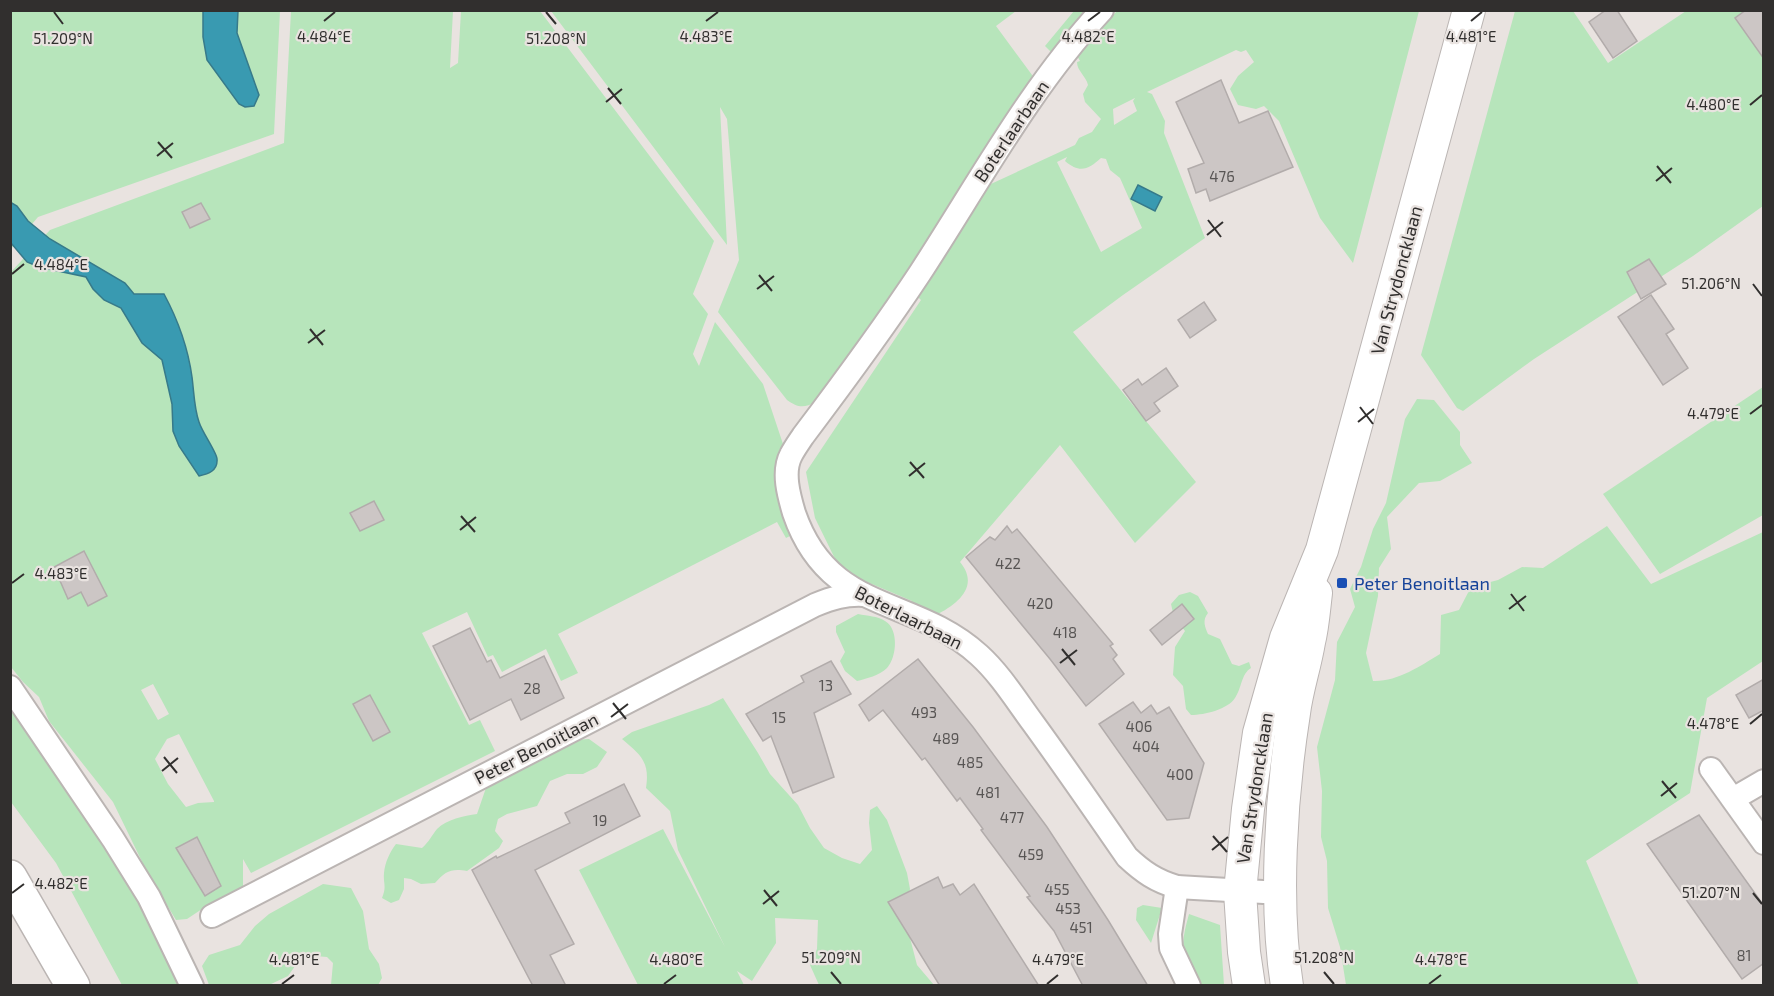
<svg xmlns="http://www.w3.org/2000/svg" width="1774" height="996" font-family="'Exo 2',sans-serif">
  <rect width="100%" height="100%" fill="#e9e3e0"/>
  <!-- green -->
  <g fill="#b7e5bb" fill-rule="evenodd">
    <path d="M10,11H280L274,134L38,217L11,249Z"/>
    <path d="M291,11H453L450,68L458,63L461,11H540L714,241L693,294L708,314L693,354L699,366L715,322L763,384L784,447L794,534L786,538L777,522L558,634L578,673L561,681L546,649L502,672L493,655L488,657L467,612L422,633L469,725L480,720L495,751L251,873L243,859V886L228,897L205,907L187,919L176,920L147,872L113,802L49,721L39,697L23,682L11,667L10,273L50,230L284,143ZM153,684L169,714L158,720L141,690ZM370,695L389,732L373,741L353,704ZM179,734L214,801V802L198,803L186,807L168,784L155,759L167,739Z"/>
    <path d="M551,11H1016L996,26L1035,79L911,272L816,402C804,408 798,408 787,400L718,312L739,260L727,119L720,107L727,245Z"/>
    <path d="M1074,11H1088L1051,52L1045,46Z"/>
    <path d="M1117,11H1419L1353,263L1320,218L1279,121L1264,106L1256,109L1238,105L1230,89L1238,76L1254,62L1246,50L1241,52L1236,50L1147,92L1152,94L1165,121L1164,133L1205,238L1123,295L1073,332L1196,482L1135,543L1060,445L960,562C980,586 958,604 936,615L912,606V601L841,571L815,518L806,472L921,300L915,294L980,189L1075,145L1079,138L1092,132L1101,119L1085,102L1083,94L1088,85C1086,76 1077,71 1077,62L1080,61L1076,54ZM1135,98L1133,101L1137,111L1114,125L1113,109ZM1067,157L1065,161C1080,174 1089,169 1101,158L1106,159L1110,170L1120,178L1142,228L1101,252L1057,162Z"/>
    <path d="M1515,11H1573L1608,63L1686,11H1763V206L1693,256L1534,359L1463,411L1457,408L1421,355Z"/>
    <path d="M1763,387V515L1660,574L1603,494Z"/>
    <path d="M1417,399L1434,400L1460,432V445L1472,463L1440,481L1419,483L1387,517L1391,549L1379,568L1378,596L1366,653L1373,681C1397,682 1420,666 1440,654L1441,615L1459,610L1471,587L1498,580L1522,567L1543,568L1607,526L1651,584L1763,532V661L1707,698L1690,793L1586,861L1639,985H1346L1340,947L1328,908L1327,861L1321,837L1322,791L1317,747L1335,680L1337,642L1355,607L1350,589L1361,567L1373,529L1386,503L1405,419Z"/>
    <path d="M1190,592L1198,596L1208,613C1202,620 1205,627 1208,634L1220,639L1232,664L1239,666L1249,662L1251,668C1241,674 1242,688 1235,698C1228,709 1205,715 1191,715L1186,709L1183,686L1173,675L1175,647L1185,631L1174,617L1171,604L1179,595Z"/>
    <path d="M858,614C868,616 877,616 885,621C899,629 897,657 887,668C880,675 866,679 857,681L845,671L840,661L845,652L836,632V626Z"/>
    <path d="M723,698L758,753L770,774L798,805L810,828L824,848L842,858L860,864L872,850L869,823L870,810L877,806L887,820L907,873L910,889L906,906L910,938L917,965L934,985H819L810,965L817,949L818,920L775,918L776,943L752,981L737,971L744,985H638L579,870L663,829L725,947L678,850L670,811L646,788C650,762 641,755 622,739L632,732L709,705Z"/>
    <path d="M10,708L70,790L144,905L180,985H122L56,863L11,802Z"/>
    <path d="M589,739L607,752L597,767L583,774H567L550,781L537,806L507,814L498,819L495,831L503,841L499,848L467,871C452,868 445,871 435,883L421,884L411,879L404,878V889L399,900L391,903L382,898C387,886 383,884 384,873C385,862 390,852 396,844L422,848C429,842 432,835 437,829C447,819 464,816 477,814L487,785L524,768L574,740Z"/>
    <path d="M323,884L351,888L363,911L369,949L379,964L382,978L378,985H331L333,963L327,957L303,955L288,976L269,985H209L202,966L209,955L240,945L255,926L269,914Z"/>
    <path d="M1143,905L1162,908L1151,943L1136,920L1137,908Z"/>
    <path d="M1189,914L1220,925L1224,985H1200C1182,953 1179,950 1189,914Z"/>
  </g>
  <!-- water -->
  <g fill="#399ab1" stroke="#377a8a" stroke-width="1.5">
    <path d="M203,11H238L237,33L259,95L254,106L245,107L239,104L207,60L203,37Z"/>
    <path d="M1138,185L1162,197L1155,211L1131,199Z"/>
    <path d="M10,202L17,206L28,221L50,239L125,283L134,294H164C178,320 188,348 192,377C194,392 194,408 199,422C202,432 217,453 217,459C218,471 208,474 199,476L179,446L173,431L172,404L162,360L142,343L121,308L104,300L93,289L86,277L39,267L27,262L11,243Z"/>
  </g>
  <!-- building -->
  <g fill="#ccc6c5" stroke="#b2acab" stroke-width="1.5">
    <path d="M1606,10H1617L1637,41L1613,58L1589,22Z"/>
    <path d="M1746,10H1764V59L1735,18Z"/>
    <path d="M1221,80L1239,123L1268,111L1293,167L1210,201L1206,189L1196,193L1188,169L1204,163L1176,102Z"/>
    <path d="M201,203L210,219L190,228L182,212Z"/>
    <path d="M1649,259L1666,284L1641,299L1627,272Z"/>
    <path d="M1651,295L1674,329L1666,334L1688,368L1663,385L1618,317Z"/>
    <path d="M1204,302L1216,320L1190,338L1178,320Z"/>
    <path d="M1166,368L1178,386L1154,403L1160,411L1146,421L1123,390L1138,379L1142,385Z"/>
    <path d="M374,501L384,520L360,531L350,513Z"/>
    <path d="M1007,526L1012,533L1017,529L1113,644L1110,646L1117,655L1113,659L1124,674L1086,706L1050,659L966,557L990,537L995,540Z"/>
    <path d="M84,551L107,596L88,606L81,592L68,599L54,567Z"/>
    <path d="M1182,604L1194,619L1162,645L1150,630Z"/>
    <path d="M470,628L487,662L491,660L500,678L544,656L564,698L521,720L511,699L470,720L433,646Z"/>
    <path d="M918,659L973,727L1047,827L1108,920L1148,986H1083L1054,931L1027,897L1030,896L981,830L983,829L960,798L957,801L925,758L922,760L883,710L869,721L859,705Z"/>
    <path d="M831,661L851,694L814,713L834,777L793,793L771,736L763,741L746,714L804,682L801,676Z"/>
    <path d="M1764,679V710L1749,718L1736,695Z"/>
    <path d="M370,695L390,732L373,741L353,704Z"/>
    <path d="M1133,702L1141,713L1151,705L1157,714L1169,707L1204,763L1189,818L1167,820L1099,724Z"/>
    <path d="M624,784L640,816L535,870L574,944L550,955L566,986H533L472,870L496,856L497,858L570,823L565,813Z"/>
    <path d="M1699,815L1764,906V963L1742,979L1647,844Z"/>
    <path d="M197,837L221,886L205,896L176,848Z"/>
    <path d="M938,877L943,888L953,884L960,895L974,884L1039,986H940L888,902Z"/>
  </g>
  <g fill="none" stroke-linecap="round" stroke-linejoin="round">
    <!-- minor casing -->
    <g stroke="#bbb5b3" stroke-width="26">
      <g id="minor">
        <path d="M1102,10C1029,89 978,184 920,273C883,329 843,383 803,436C799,442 794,449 791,455C782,472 789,496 794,513C829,615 913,595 979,655C1000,674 1016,700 1033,723C1065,767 1096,812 1127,857C1143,872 1156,881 1177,887L1281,893"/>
        <path d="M10,687L113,839L149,897L192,986"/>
        <path d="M1711,769L1764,843"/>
        <path d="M1733,799L1764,781"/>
        <path d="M1177,887L1170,934L1171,948L1189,986"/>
        <path d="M212,916L815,605C832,598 845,594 864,595"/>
      </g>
    </g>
    <!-- secondary casing -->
    <g stroke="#bbb5b3" stroke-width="34">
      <g id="secondary">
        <path d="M1249,986L1244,952L1240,892L1248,809L1259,733L1286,638L1322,550L1469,10"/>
        <path d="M1287,986C1274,903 1281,796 1294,713C1297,689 1305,666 1309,642C1313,626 1314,609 1316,593"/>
      </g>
    </g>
    <!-- motorway casing -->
    <g stroke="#bbb5b3" stroke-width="36">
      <path id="motorway" d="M10,877L73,986"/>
    </g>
    <!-- minor -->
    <use href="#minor" stroke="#fff" stroke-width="22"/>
    <!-- secondary -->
    <use href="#secondary" stroke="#fff" stroke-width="32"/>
    <!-- motorway -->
    <use href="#motorway" stroke="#fff" stroke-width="33"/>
  </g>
  <!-- ticks -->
  <path fill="none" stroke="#312f2e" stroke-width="2" d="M54,12L63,24M546,12L556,24M324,21L335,12M706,21L718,12M1088,21L1100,12M1471,21L1482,12M608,88L621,104M606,102L622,89M1750,105L1762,95M158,142L172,158M157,156L173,143M1657,166L1671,183M1656,181L1672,168M1208,220L1221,237M1207,235L1223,222M12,274L24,264M759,275L772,291M1753,284L1762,296M757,289L774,276M310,329L323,345M308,343L325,330M1360,407L1373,424M1750,414L1762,405M1358,422L1374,409M910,462L924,478M909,476L925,463M461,516L475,532M460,530L476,517M12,583L24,574M1511,594L1524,611M1509,609L1526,596M1062,649L1075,665M1060,663L1077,650M613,703L626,719M611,717L628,704M1750,724L1762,714M164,757L177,773M162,771L178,758M1662,781L1676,798M1661,796L1677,783M1213,836L1227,852M1212,850L1228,837M764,890L777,906M12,893L24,884M1753,893L1762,904M763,904L779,891M831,972L841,984M1324,972L1334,984M282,984L294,975M664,984L676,975M1047,984L1058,975M1429,984L1441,975"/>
  <!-- markers -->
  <rect fill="#1a4fb4" stroke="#e9e3e0" stroke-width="2" x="1336" y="577" width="12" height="12" rx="3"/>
  <g text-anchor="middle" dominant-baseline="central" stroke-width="4.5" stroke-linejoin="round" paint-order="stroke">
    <!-- number labels -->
    <g font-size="15" fill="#585554">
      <text x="1222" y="176">476</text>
      <text x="1008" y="563">422</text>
      <text x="1040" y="603">420</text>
      <text x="1065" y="632">418</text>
      <text x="826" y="685">13</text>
      <text x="532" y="688">28</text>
      <text x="924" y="712">493</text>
      <text x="779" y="717">15</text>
      <text x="1139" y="726">406</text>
      <text x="946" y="738">489</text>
      <text x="1146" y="746">404</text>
      <text x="970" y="762">485</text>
      <text x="1180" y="774">400</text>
      <text x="988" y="792">481</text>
      <text x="1012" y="817">477</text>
      <text x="600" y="820">19</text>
      <text x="1031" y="854">459</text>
      <text x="1057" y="889">455</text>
      <text x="1068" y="908">453</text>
      <text x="1081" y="927">451</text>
      <text x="1744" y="955">81</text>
    </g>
    <!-- street labels -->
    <g font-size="18" fill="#312f2e" stroke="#e9e3e0">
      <text transform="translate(1011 131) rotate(-56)">Boterlaarbaan</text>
      <text transform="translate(1396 280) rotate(-75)">Van Strydoncklaan</text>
      <text transform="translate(909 617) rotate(27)">Boterlaarbaan</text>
      <text transform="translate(536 748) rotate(-27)">Peter Benoitlaan</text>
      <text transform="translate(1254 788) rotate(-81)">Van Strydoncklaan</text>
    </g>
    <!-- transit labels -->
    <g font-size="18" fill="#164399" stroke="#e9e3e0" text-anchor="start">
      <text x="1354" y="583">Peter Benoitlaan</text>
    </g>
  </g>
  <g font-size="15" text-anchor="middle" fill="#312f2e" stroke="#e9e3e0" stroke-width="4.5" stroke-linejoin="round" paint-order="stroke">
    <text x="324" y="42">4.484°E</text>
    <text x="706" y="42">4.483°E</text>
    <text x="1088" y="42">4.482°E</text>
    <text x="1471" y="42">4.481°E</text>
    <text x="556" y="44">51.208°N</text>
    <text x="63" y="44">51.209°N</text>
    <text x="1713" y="110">4.480°E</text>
    <text x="61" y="270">4.484°E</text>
    <text x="1711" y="289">51.206°N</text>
    <text x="1713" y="419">4.479°E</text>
    <text x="61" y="579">4.483°E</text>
    <text x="1713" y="729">4.478°E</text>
    <text x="61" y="889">4.482°E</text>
    <text x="1711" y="898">51.207°N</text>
    <text x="831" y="963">51.209°N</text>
    <text x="1324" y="963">51.208°N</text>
    <text x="294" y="965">4.481°E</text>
    <text x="676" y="965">4.480°E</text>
    <text x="1058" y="965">4.479°E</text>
    <text x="1441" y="965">4.478°E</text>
  </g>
  <!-- border -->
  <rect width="1774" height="996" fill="none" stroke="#312f2e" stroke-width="24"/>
</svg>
